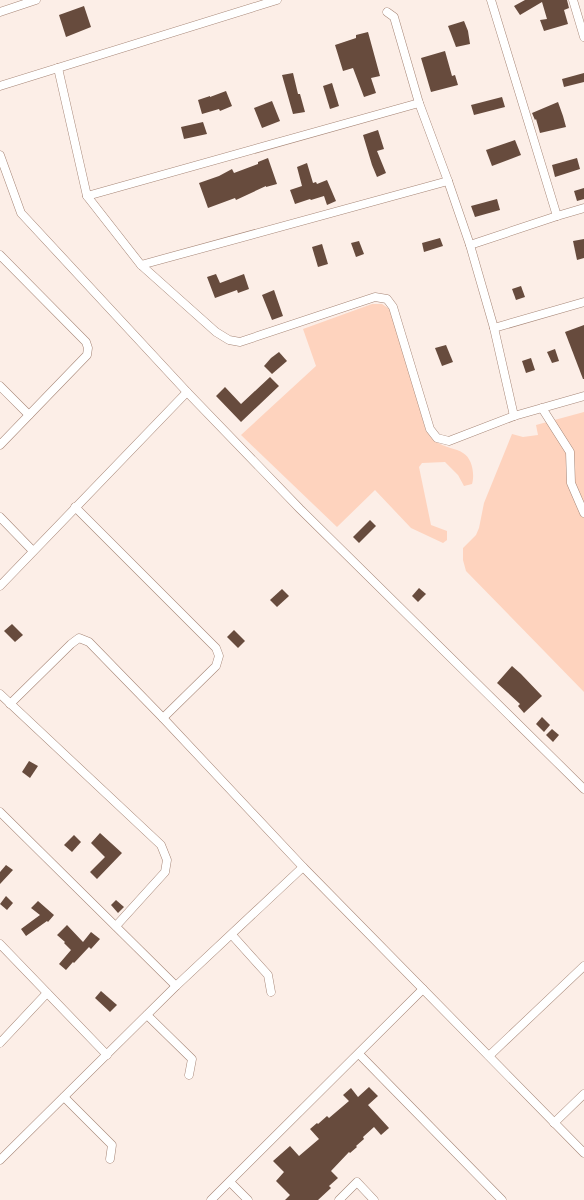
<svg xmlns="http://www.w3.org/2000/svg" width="584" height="1200" font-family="Cabin,sans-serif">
  <rect width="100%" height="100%" fill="#fceee7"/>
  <!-- grass -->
  <g fill="#fed3be">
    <path d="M372,304H382L391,310L426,431C429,434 433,440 437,442C445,448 456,448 463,453C472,458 475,474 472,484L464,486L458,475L445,462L422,463L419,467L431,525L447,531V540L443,543L411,528L375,490L337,527L241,435L316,366L303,329Z"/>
    <path d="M584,412V692L466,571L463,560V548L476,535L479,528L484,503L512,434L523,437L538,435L536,425Z"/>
  </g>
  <!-- building -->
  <g fill="#674b3d">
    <path d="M525,0H567L569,8L564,10L568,24L544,31L540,20L547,19L542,2L520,15L514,6Z"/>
    <path d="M84,6L91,27L66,37L59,15Z"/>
    <path d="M464,21L468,31L470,44L456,47L448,26Z"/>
    <path d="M368,32L380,76L371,78L376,93L364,97L353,68L343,71L335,45L356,38V35Z"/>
    <path d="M445,51L452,76L455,75L458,85L431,92L421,58Z"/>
    <path d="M293,73L298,94H300L305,112L293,114L282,75Z"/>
    <path d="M584,73V82L564,87L562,79Z"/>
    <path d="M332,83L339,106L330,109L323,86Z"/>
    <path d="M226,91L232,106L220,111L219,109L202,114L198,100L210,96V97Z"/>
    <path d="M502,97L505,107L474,115L471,105Z"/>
    <path d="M272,101L280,121L262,128L254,108Z"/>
    <path d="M558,102L563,116L566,127L540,133L536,119L535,120L532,113Z"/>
    <path d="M203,122L207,134L184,139L181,127Z"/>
    <path d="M378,130L384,149L377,151L386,173L377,177L372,165L363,135Z"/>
    <path d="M515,140L521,155L492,166L486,150Z"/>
    <path d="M268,158L277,184L266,187V186L236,200L235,198L208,208L199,183L219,176L232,169L234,173L258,164V162Z"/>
    <path d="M577,158L580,169L555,177L552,165Z"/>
    <path d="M307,163L313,183L316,182L317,184L327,180L336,201L327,205L324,196L311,200L310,199L295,204L290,190L302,186L297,167Z"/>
    <path d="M584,188V199L577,201L574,191Z"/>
    <path d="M497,199L500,210L475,217L471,206Z"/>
    <path d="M440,238L443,246L424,252L422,243Z"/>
    <path d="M584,239V258L577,260L573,241Z"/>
    <path d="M359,241L364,254L356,257L351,243Z"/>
    <path d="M322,244L328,264L318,267L312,247Z"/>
    <path d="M216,274L220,283L244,274L249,289L238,293L237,290L215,298L207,277Z"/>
    <path d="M521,286L525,297L516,300L512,289Z"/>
    <path d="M274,290L283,316L272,320L262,295Z"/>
    <path d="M584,325V379H583L565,332Z"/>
    <path d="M446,345L453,362L442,366L435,348Z"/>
    <path d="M555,349L559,361L552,363L547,352Z"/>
    <path d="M279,352L287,361L272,374L264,366L271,358Z"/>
    <path d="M531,358L535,370L526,373L522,361Z"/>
    <path d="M270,377L279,386L241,422L216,396L225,387L241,404Z"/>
    <path d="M370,520L376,526L359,543L353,537Z"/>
    <path d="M419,588L426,594L418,602L412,596Z"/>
    <path d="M282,589L289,596L277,607L270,600Z"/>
    <path d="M12,624L23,635L15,642L4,631Z"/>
    <path d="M234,630L245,641L238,648L227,637Z"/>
    <path d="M512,666L521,674L542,696L524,713L518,706L520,704L497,683Z"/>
    <path d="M542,717L550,725L544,732L536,724Z"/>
    <path d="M552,729L559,735L553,742L546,735Z"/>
    <path d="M29,761L38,766L30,778L22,772Z"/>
    <path d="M100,833L122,853L97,879L90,872L105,857L91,843Z"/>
    <path d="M74,835L81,842L72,852L64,845Z"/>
    <path d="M6,865L13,870L0,884V872Z"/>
    <path d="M6,896L13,903L7,910L0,904Z"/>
    <path d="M116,900L124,907L118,913L111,905Z"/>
    <path d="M38,901L54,915L48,922L47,921L26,936L21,929L40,915L31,908Z"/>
    <path d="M67,925L83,942L91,932L100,939L91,949L89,947L74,963L73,962L66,970L59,964L71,950L64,943L65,942L57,935Z"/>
    <path d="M101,991L117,1005L110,1012L95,998Z"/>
    <path d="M369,1087L378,1096L368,1105L389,1128L381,1135L374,1127L363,1137L364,1139L356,1146L357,1147L350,1153L349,1152L331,1171L338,1178L329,1186L331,1188L318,1200H285L290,1195L276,1181L284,1172L273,1161L290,1146L299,1156L319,1139L310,1129L317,1123L318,1124L327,1116L329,1118L349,1101L343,1095L351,1088L358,1097Z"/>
  </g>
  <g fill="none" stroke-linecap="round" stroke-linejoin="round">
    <!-- minor casing -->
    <g stroke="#a68677" stroke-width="9">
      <g id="minor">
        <path d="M491,0L557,216"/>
        <path d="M573,0L584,37"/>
        <path d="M0,12L36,0"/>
        <path d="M387,12L394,17L419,103L448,181L470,245L494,328L514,416"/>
        <path d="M58,68L87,196L141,265L216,332L229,340L240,342L375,297L387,299L393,307L430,429L437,438L449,441L514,416L584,396"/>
        <path d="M0,86L277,0"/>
        <path d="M0,155L21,213L187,392L300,509L584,789"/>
        <path d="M87,196L419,103"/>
        <path d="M470,245L557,216L584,208"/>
        <path d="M0,255L86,342L88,348L87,355L0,445"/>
        <path d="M141,265L448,181"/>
        <path d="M494,328L584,302"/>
        <path d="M0,386L29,415"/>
        <path d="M542,408L570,452L571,483L584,513"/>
        <path d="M75,507L216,648L219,656L216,666L163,718"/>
        <path d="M0,517L33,551"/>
        <path d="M0,586L187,392"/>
        <path d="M0,694L161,845L167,860L165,872L116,926"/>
        <path d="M10,704L71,644L79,638L89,642L163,718L303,867L584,1153"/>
        <path d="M0,812L176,986"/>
        <path d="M232,935L268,975L271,992"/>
        <path d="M0,944L107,1055"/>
        <path d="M147,1015L192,1059L189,1075"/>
        <path d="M0,1043L47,993"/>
        <path d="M359,1054L502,1200"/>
        <path d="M489,1056L584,966"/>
        <path d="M64,1097L112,1145L110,1159"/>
        <path d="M554,1123L584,1094"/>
        <path d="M0,1160L176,986L303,867"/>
        <path d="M230,1182L248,1200"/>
        <path d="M211,1200L423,989"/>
        <path d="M339,1200L357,1182L374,1200"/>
      </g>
    </g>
    <!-- minor -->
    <use href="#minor" stroke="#fff" stroke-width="8"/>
  </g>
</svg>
